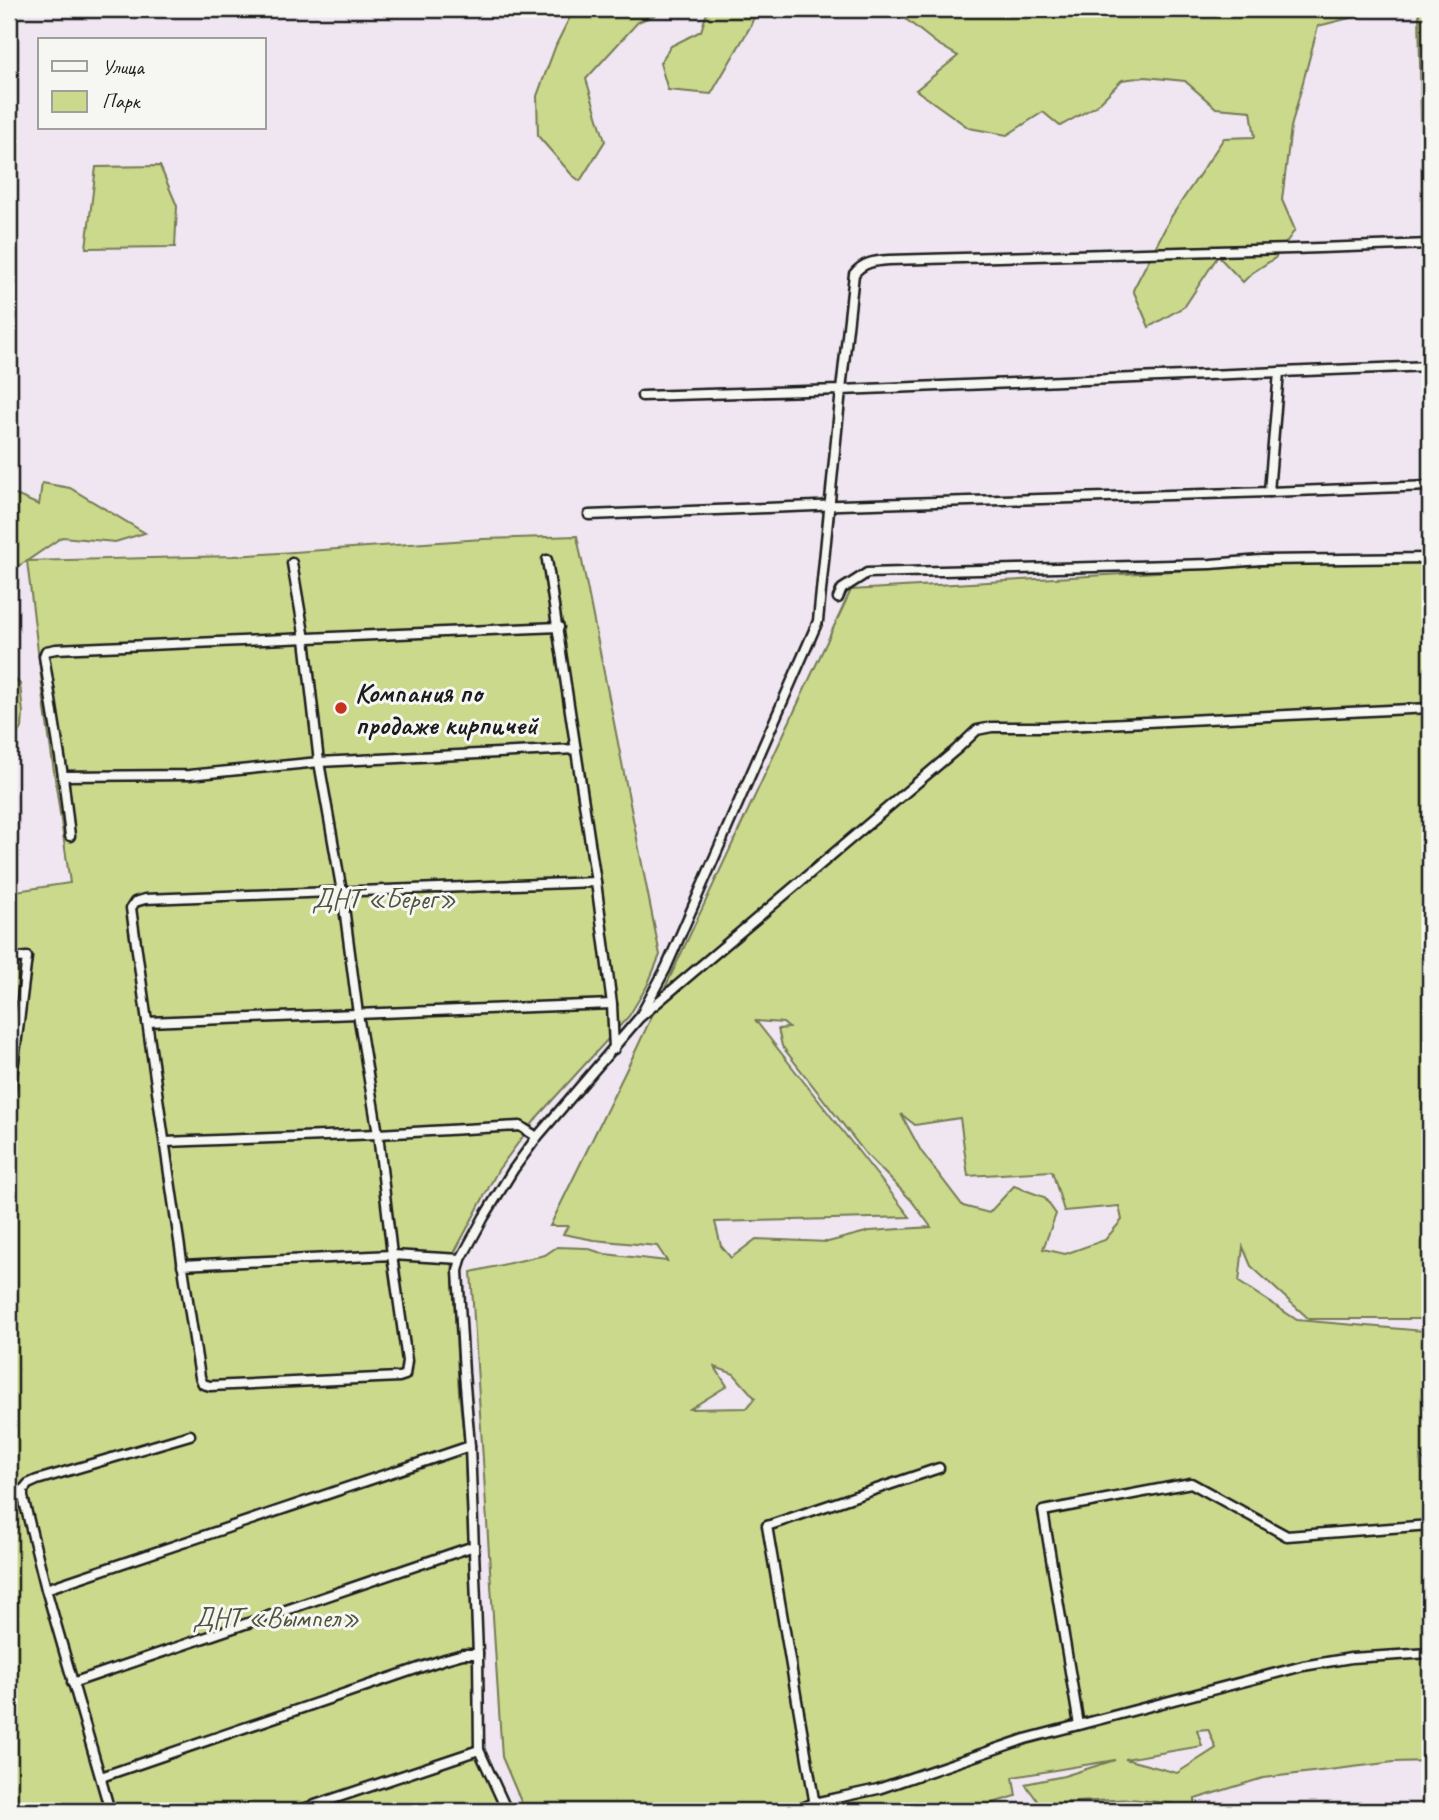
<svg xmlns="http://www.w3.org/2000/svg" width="1439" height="1820" font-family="Caveat,sans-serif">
  <rect width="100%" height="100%" fill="#efe6f1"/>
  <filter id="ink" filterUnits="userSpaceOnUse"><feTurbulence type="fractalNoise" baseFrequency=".0143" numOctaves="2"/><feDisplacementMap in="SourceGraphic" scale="14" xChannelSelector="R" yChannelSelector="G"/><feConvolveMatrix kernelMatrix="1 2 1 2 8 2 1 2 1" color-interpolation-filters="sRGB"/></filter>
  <g filter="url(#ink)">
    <!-- green -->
    <g fill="#cbd98d" stroke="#747a54" stroke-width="2" fill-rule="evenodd">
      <path d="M574,9H669L638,22L586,79L605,141L580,181L572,175L538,136L537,96L556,45Z"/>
      <path d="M708,9H757L750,27L711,94L668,90L660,63L671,46L701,31Z"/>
      <path d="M893,9H1171L1179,13L1217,9H1376L1373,12L1318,26L1291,127L1282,200L1295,230L1275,258L1252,273L1243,282L1218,256L1185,306L1149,327L1133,290L1171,217L1224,138L1255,137L1251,111L1216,108L1185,81L1145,77L1122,80L1096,106L1060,126L1043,112L1007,135L969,128L916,90L958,56L936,43Z"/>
      <path d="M1419,9H1430V1466L1420,1457L1421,1469H1430V1761L1394,1762L1263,1778L1195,1799V1811H1175L1174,1804L1131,1799L1040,1804L1025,1784L1064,1776L1115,1760L1013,1777L1016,1796L966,1811H525L502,1757L471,1272L545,1255L557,1247L586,1248L605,1254L667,1261L657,1246L594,1240L563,1234L568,1226H550L636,1050L851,590L1429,556ZM756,1021L783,1023L789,1028L778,1029L782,1046L866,1154L911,1200L931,1227L870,1231L828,1242L756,1239L731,1258L721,1246L715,1222L910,1217ZM901,1114L915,1125L960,1118L968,1176L1052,1171L1064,1211L1119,1206L1122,1220L1105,1240L1065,1254L1043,1249L1056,1214L1044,1197L1014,1186L989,1213L963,1206L921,1151ZM1243,1247L1251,1266L1309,1319H1425L1424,1331L1297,1320L1239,1282ZM715,1367L734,1374L755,1398L747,1408L690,1409L727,1386ZM1208,1729L1216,1748L1177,1773L1125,1759L1202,1746L1197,1730Z"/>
      <path d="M160,166L177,206L175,247L86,248L96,167Z"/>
      <path d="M42,483L70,488L145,533L115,542L62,537L27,561L234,556L483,539L577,536L660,955L647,986L629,1016L539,1115L498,1170L452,1257L459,1393L464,1439L477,1756L503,1811H9V892L70,883L45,709L27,561L9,571V492L39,505Z"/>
      <path d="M9,674L20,684L23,713L22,728L9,741Z"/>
    </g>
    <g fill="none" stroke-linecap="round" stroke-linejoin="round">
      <!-- minor casing -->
      <g stroke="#1c1c1c" stroke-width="13">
        <g id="minor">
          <path d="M642,396L841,390L854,274C863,262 875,261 889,260L1292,249L1430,244"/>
          <path d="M1269,492L1430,486"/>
          <path d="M589,515L840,505L1269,492L1279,372"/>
          <path d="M547,560L596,882L612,1004L614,1049"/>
          <path d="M292,563L305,639L319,762L342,892L358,1014L378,1134L392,1255L461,1259"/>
          <path d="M838,598L842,589L867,573L1211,564L1261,560L1430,558"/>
          <path d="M63,776L189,775L319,762L576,749"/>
          <path d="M70,836L63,776L44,656L46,651L56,649L559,627"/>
          <path d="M9,959L27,957L9,1102"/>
          <path d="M641,1015L666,968L818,621L841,390L1430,366"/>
          <path d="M147,1022L612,1004"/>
          <path d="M165,1142L378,1134L520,1126L537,1137"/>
          <path d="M182,1265L392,1255L407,1361L405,1375L399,1377L210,1386L203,1384L200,1377C175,1221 153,1065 131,908L135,902L145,899L596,882"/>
          <path d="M46,1589L470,1446"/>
          <path d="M72,1683L474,1546"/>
          <path d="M1079,1725L1043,1511L1191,1483L1287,1536L1430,1525"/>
          <path d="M101,1777L445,1659L463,1654H478"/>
          <path d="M110,1811L46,1589L23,1497V1490L28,1484L37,1480L190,1435"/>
          <path d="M297,1811L479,1750"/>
          <path d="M507,1811L479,1750L478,1654L470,1446L464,1373L458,1271L461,1259L484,1217L513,1170L537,1137L639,1018L957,749L977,730L992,727H1044L1430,708"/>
          <path d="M795,1811L814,1803L878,1789L1025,1739L1303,1666L1351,1658L1430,1653"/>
          <path d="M816,1811L767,1526L939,1468"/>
        </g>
      </g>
      <!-- minor -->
      <use href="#minor" stroke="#f6f6f2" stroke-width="8"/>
    </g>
  </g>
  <!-- markers -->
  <circle fill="#c8321e" stroke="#f6f6f2" stroke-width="2.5" cx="341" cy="708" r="7"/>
  <g text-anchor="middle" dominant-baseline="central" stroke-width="6" stroke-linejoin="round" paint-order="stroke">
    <!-- poi labels -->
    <g font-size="28" font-weight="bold" fill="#1c1c1c" stroke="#f6f6f2" text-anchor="start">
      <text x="355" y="692">Компания по<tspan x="355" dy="32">продаже кирпичей</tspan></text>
    </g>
    <!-- park labels -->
    <g font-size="28" fill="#51553e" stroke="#f6f6f2">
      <text x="384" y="898">ДНТ «Берег»</text>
      <text x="276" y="1617">ДНТ «Вымпел»</text>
    </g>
  </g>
  <!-- margin -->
  <rect width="1439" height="1820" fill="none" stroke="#f6f6f2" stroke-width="35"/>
  <rect x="18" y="18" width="1404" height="1785" fill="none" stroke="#1c1c1c" stroke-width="2.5" filter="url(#ink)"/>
  <!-- legend -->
  <rect x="38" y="38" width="228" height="91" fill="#f6f6f2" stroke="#9f9f9c" stroke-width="2"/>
  <rect x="52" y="61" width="35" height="10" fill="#f6f6f2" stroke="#9f9f9c" stroke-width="2"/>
  <text x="102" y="74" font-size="21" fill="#1c1c1c">Улица</text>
  <rect x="52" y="91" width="35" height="21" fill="#cbd98d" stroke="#9f9f9c" stroke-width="2"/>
  <text x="102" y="108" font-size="21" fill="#1c1c1c">Парк</text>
</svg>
